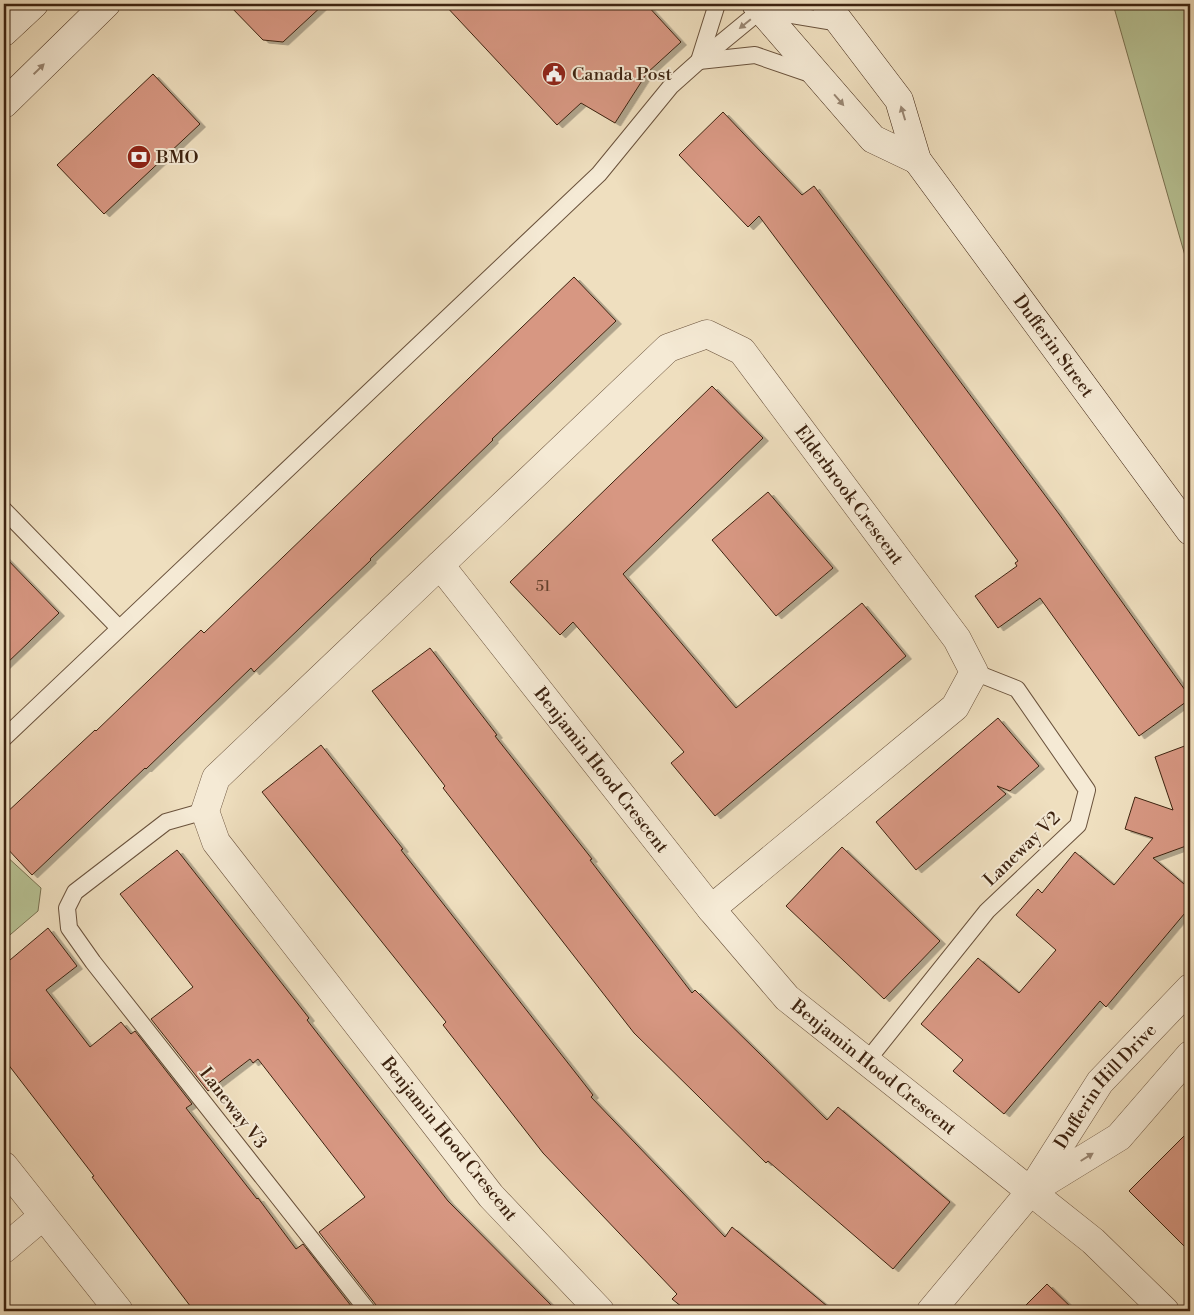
<svg xmlns="http://www.w3.org/2000/svg" width="1194" height="1315" font-family="'Libre Bodoni',serif">
  <defs>
    <filter id="shadow"><feDropShadow dx="5.5" dy="3" stdDeviation="0" flood-color="#0004"/></filter>
  </defs>
  <rect width="100%" height="100%" fill="#efdfbf"/>
  <filter id="stains"><feTurbulence type="fractalNoise" baseFrequency=".004" numOctaves="4"/><feColorMatrix values="0 0 0 0 .2 0 0 0 0 .09 0 0 0 0 .02 0 0 0 .5 -.17"/></filter>
  <radialGradient id="worn" r=".72"><stop offset=".6" stop-color="#630" stop-opacity="0"/><stop offset="1" stop-color="#630" stop-opacity=".3"/></radialGradient>
  <!-- green -->
  <g fill="#b7c294" stroke="#7a7252">
    <path d="M1113,4H1190V273Z"/>
    <path d="M4,854L41,888L38,911L4,940Z"/>
  </g>
  <!-- building -->
  <g fill="#d79782" stroke="#3d2310" filter="url(#shadow)">
    <path d="M228,4H324L283,42L263,40Z"/>
    <path d="M444,4H646L681,42L647,73L615,123L581,103L557,125Z"/>
    <path d="M153,74L200,124L104,214L57,165Z"/>
    <path d="M723,112L802,195L814,186L1059,514L1190,697V699L1139,736L1040,598L998,628L975,596L1017,566L1015,563L1018,561L759,216L748,227L679,155Z"/>
    <path d="M574,277L616,321L492,439L493,440L370,559L371,560L254,672L251,668L146,769L145,768L32,875L4,845V815L95,730L96,731L201,630L204,633Z"/>
    <path d="M712,386L763,438L623,574L736,708L862,603L906,656L715,816L671,763L684,752L573,622L560,635L510,582Z"/>
    <path d="M768,492L833,568L776,616L712,540Z"/>
    <path d="M4,556L59,613L4,666Z"/>
    <path d="M430,648L497,735L495,736L592,859L590,860L692,993L695,990L827,1120L838,1107L950,1202L893,1269L768,1161L766,1163L634,1033L443,788L445,786L372,691Z"/>
    <path d="M998,718L1039,766L1010,791L997,786L1006,794L916,870L876,822Z"/>
    <path d="M1190,744V848H1187L1186,846L1153,858L1190,889V907L1106,1007L1100,1001L1004,1114L953,1071L963,1060L921,1024L978,958L1019,993L1056,950L1016,915L1038,889L1042,893L1075,852L1114,885L1153,838L1125,829L1135,797L1173,810L1155,757Z"/>
    <path d="M321,745L403,849L401,850L593,1095L591,1097L725,1237L732,1227L833,1311H687L672,1299L677,1294L543,1153L443,1025L446,1022L262,792Z"/>
    <path d="M842,847L940,941L884,999L786,906Z"/>
    <path d="M177,850L309,1018L307,1020L448,1201L557,1311H378L376,1305L319,1232L365,1197L258,1059L253,1063L250,1059L208,1091L151,1019L193,987L120,894Z"/>
    <path d="M48,928L77,966L46,990L90,1047L121,1022L131,1034L135,1031L192,1104L186,1108L257,1199L258,1198L296,1249L303,1244L355,1311H194L92,1177L94,1176L4,1059V965Z"/>
    <path d="M1190,1130V1252L1129,1191Z"/>
    <path d="M1047,1284L1075,1311H1020Z"/>
  </g>
  <g fill="none" stroke-linecap="round" stroke-linejoin="round">
    <!-- service casing -->
    <g stroke="#6a523c" stroke-width="18">
      <g id="service">
        <path d="M699,61L755,55L813,75"/>
        <path d="M699,61L717,4"/>
        <path d="M4,510L119,628"/>
        <path d="M4,738L599,174L671,86L699,61L761,10L840,23"/>
        <path d="M205,811L166,822L75,892L67,908L69,928L93,962L368,1311"/>
        <path d="M866,1062L987,911L1078,825L1087,790L1017,689L974,672"/>
      </g>
    </g>
    <!-- minor casing -->
    <g stroke="#6a523c" stroke-width="29">
      <g id="minor">
        <path id="s1" d="M440,565L711,909L787,998L1093,1241L1165,1311"/>
        <path d="M1036,1188L1119,1137L1190,1055"/>
        <path d="M4,1249L43,1216"/>
        <path id="s2" d="M600,1311L491,1196L216,842L205,811L216,778L668,348L707,334L742,351L957,639L974,672L955,707L711,909"/>
        <path id="s3" d="M931,1311L1030,1192L1100,1082L1190,988"/>
      </g>
    </g>
    <!-- tertiary casing -->
    <g stroke="#6a523c" stroke-width="29">
      <path id="tertiary" d="M4,1166L119,1311"/>
    </g>
    <!-- secondary casing -->
    <g stroke="#3d2310" stroke-width="29">
      <g id="secondary">
        <path d="M756,4L873,139L917,160"/>
        <path id="s4" d="M826,4L899,100L917,160L1190,531"/>
        <path d="M4,32L34,4"/>
        <path d="M4,104L106,4"/>
      </g>
    </g>
    <!-- service -->
    <use href="#service" stroke="#f5ead5" stroke-width="16"/>
    <!-- minor -->
    <use href="#minor" stroke="#f5ead5" stroke-width="28"/>
    <!-- tertiary -->
    <use href="#tertiary" stroke="#f5ead5" stroke-width="28"/>
    <!-- secondary -->
    <use href="#secondary" stroke="#f5ead5" stroke-width="28"/>
  </g>
  <!-- one-way arrows -->
  <defs><path id="oneway-solid" d="M-6-.8H1V-3.2L6.5 0L1 3.2V.8H-6Z" transform="scale(1.25)"/></defs>
  <g fill="#998672">
    <use href="#oneway-solid" transform="translate(745 24) rotate(141)"/>
    <use href="#oneway-solid" transform="translate(39 69) rotate(-44)"/>
    <use href="#oneway-solid" transform="translate(839 100) rotate(49)"/>
    <use href="#oneway-solid" transform="translate(903 113) rotate(-107)"/>
    <use href="#oneway-solid" transform="translate(1087 1157) rotate(-32)"/>
  </g>
  <!-- icons -->
  <defs>
    <g id="civic-disc" transform="scale(1.25)"><circle r="9.5" fill="#8f2418" stroke="#f5ead5"/><path d="M-.6-6.5H3V-4.5H.6V-3L4-1V1h2V6H-6V1h2V-1L-.6-3ZM-1.2 2.5V6h2.4V2.5Z" fill="#fff"/></g>
    <g id="bank-disc" transform="scale(1.25)"><circle r="9.5" fill="#8f2418" stroke="#f5ead5"/><path d="M-6-4H6V4H-6ZM0-2.3a2.3 2.3 0 1 0 0 4.6a2.3 2.3 0 1 0 0-4.6Z" fill="#fff"/></g>
  </defs>
  <g fill-rule="evenodd">
    <use href="#civic-disc" x="554" y="74"/>
    <use href="#bank-disc" x="139" y="157"/>
  </g>
  <g text-anchor="middle" dominant-baseline="central" stroke-width="4" stroke-linejoin="round" paint-order="stroke">
    <!-- number labels -->
    <g font-size="15" fill="#64402c">
      <text x="543" y="586">51</text>
    </g>
    <!-- poi labels -->
    <g font-size="18" fill="#3d2310" stroke="#f5ead5" text-anchor="start">
      <text x="572" y="74">Canada Post</text>
      <text x="156" y="157">BMO</text>
    </g>
    <!-- street labels -->
    <g font-size="18" fill="#3d2310" stroke="#f5ead5">
      <text stroke="none"><textPath href="#s4" startOffset="414">Dufferin Street</textPath></text>
      <text stroke="none"><textPath href="#s2" startOffset="1558">Elderbrook Crescent</textPath></text>
      <text stroke="none"><textPath href="#s1" startOffset="261">Benjamin Hood Crescent</textPath></text>
      <text transform="translate(1022 849) rotate(-44)">Laneway V2</text>
      <text stroke="none"><textPath href="#s1" startOffset="666">Benjamin Hood Crescent</textPath></text>
      <text stroke="none"><textPath href="#s3" startOffset="285">Dufferin Hill Drive</textPath></text>
      <text transform="translate(233 1108) rotate(52)">Laneway V3</text>
      <text transform="translate(449 1139) rotate(51)">Benjamin Hood Crescent</text>
    </g>
  </g>
  <!-- margin -->
  <rect width="1194" height="1315" fill="none" stroke="#efdfbf" stroke-width="20"/>
  <rect x="5" y="5" width="1184" height="1305" fill="none" stroke="#3d2310" stroke-width="2.5"/>
  <rect x="10" y="10" width="1174" height="1295" fill="none" stroke="#3d2310"/>
  <rect width="100%" height="100%" filter="url(#stains)"/>
  <rect width="100%" height="100%" fill="url(#worn)"/>
</svg>
